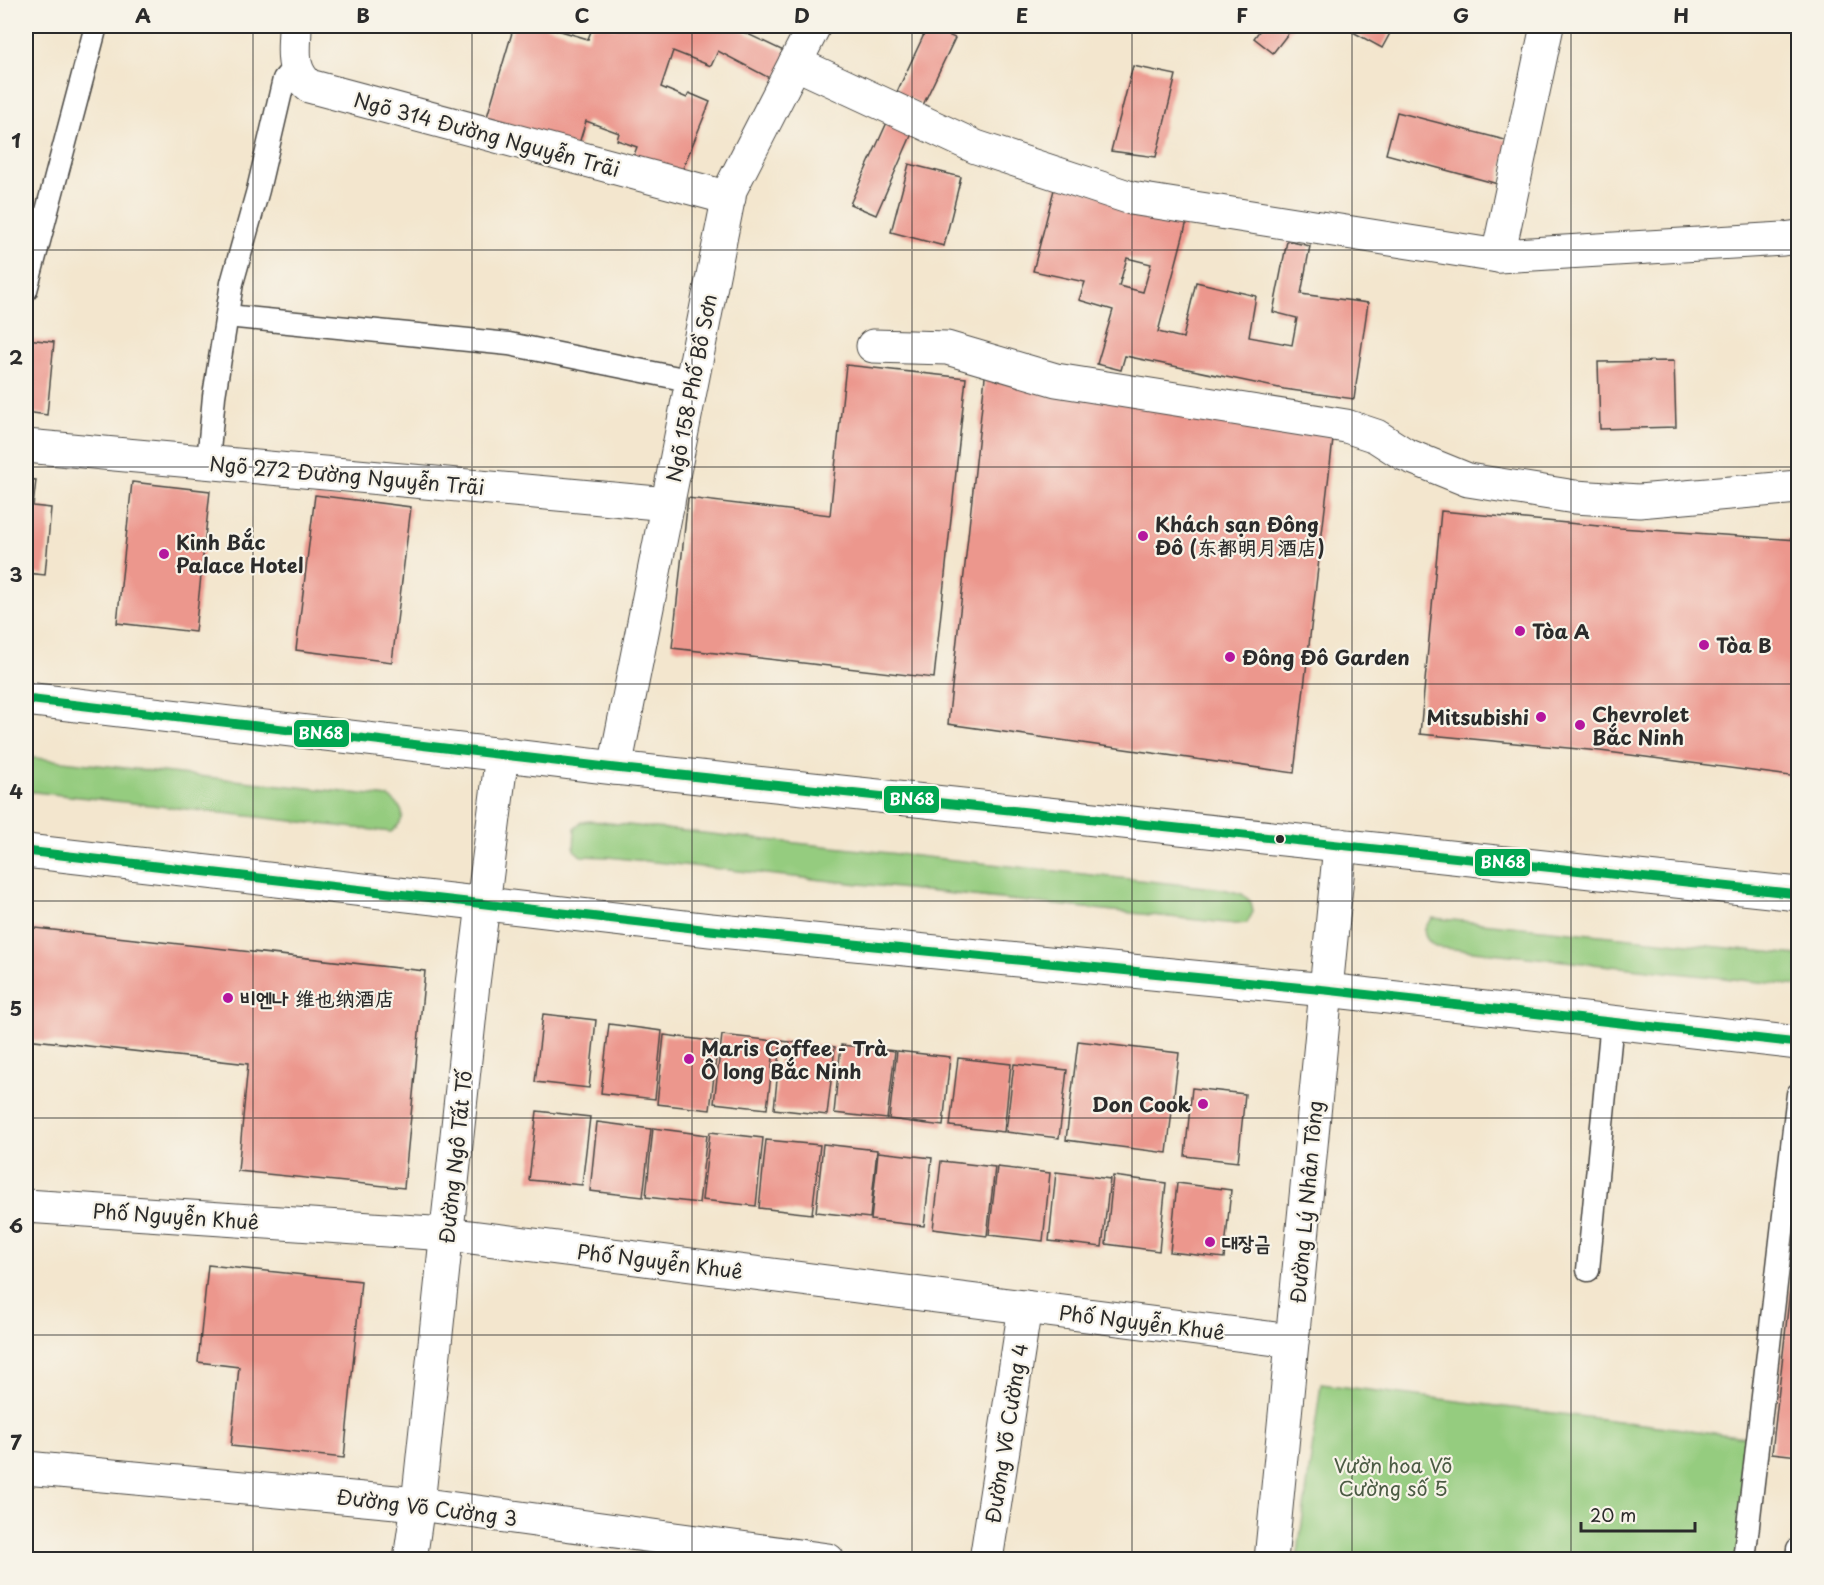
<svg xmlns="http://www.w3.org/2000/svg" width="1824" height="1585" font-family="'Playpen Sans','LXGW WenKai TC','Poor Story',sans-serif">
  <rect width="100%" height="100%" fill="#f7f3e8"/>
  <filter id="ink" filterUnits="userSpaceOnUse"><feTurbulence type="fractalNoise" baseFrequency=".0167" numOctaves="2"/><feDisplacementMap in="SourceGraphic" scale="12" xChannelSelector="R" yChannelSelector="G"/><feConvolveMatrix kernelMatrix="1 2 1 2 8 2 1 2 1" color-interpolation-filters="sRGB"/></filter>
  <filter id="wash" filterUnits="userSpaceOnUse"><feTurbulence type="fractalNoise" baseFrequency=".008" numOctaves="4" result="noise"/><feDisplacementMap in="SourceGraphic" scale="24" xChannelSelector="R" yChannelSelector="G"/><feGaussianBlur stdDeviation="1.35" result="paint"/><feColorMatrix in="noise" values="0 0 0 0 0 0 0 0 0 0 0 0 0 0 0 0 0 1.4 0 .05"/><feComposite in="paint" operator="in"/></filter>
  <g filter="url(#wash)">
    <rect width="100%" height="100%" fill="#f3e6ce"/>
    <!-- green -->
    <g fill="#95cc7f" stroke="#607c55" stroke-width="1.5">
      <path d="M26,757L389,797C405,809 408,819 391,832L26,791Z"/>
      <path d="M591,821L1223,889L1242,894L1251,902L1253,912L1247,923L1235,924L608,857L581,856L574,850L575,829L581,822Z"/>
      <path d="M1433,918L1798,955V986L1435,947C1422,937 1421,929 1433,918Z"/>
      <path d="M1321,1384L1754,1438L1737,1559L1297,1560Z"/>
    </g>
    <g id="blocks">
      <!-- building -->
      <g fill="#ec978d" fill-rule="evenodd">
        <path d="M514,26H544L588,39L593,26H605L616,29L617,26H731L790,54L775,81L718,51L711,66L673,51L661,87L687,98L689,93L710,102L679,178L632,160L637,147L617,140L619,133L586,121L578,147L486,120Z"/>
        <path d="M928,26L955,38L923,105L897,92Z"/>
        <path d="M1263,26H1294L1273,53L1254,38Z"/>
        <path d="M1342,26H1394L1382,48Z"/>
        <path d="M1133,66L1176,75L1156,157L1111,151Z"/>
        <path d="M1397,112L1509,141L1498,184L1386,154Z"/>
        <path d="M889,118L914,129L876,215L850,204Z"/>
        <path d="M909,164L961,177L944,246L891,232Z"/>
        <path d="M1056,182L1187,221L1158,332L1183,338L1196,282L1256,296L1249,337L1292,345L1297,318L1273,312L1287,241L1310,246L1301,294L1368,303L1354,399L1284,389L1125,356L1121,370L1097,364L1113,310L1079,300L1085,282L1033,271ZM1127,258L1151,264L1143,292L1119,286Z"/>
        <path d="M26,339L54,342L47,415L26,412Z"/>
        <path d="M987,358L1336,414L1294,773L948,724Z"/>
        <path d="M1674,361L1676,427L1600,429L1598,362Z"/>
        <path d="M846,365L966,378L934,678L672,648L688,498L830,515Z"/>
        <path d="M26,479L36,480L33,506L51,508L45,575L26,573Z"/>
        <path d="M132,482L210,491L195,632L117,623Z"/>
        <path d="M315,495L411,507L392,662L296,650Z"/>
        <path d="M1441,511L1620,528L1798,540V777L1600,751L1420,734Z"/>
        <path d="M26,927L425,971L404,1188L238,1171L248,1064L26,1039Z"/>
        <path d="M543,1014L596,1020L589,1088L535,1082Z"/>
        <path d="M609,1024L662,1031L655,1099L601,1093Z"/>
        <path d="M664,1035L718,1042L710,1110L657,1104Z"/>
        <path d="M722,1035L775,1041L767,1109L714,1103Z"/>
        <path d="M781,1041L835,1047L827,1115L774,1109Z"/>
        <path d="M1078,1041L1179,1053L1167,1153L1066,1140Z"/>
        <path d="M841,1045L895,1051L887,1119L834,1113Z"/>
        <path d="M897,1051L950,1057L943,1126L889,1119Z"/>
        <path d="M958,1058L1011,1064L1004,1132L950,1126Z"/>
        <path d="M1014,1064L1067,1070L1059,1138L1006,1132Z"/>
        <path d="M1192,1088L1245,1094L1238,1162L1185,1156Z"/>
        <path d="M537,1111L590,1117L582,1185L529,1180Z"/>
        <path d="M597,1122L651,1129L643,1197L590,1191Z"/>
        <path d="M653,1128L707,1135L699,1203L646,1197Z"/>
        <path d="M710,1132L763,1138L756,1206L702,1200Z"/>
        <path d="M766,1140L820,1145L812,1214L759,1208Z"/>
        <path d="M823,1144L877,1150L870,1218L816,1212Z"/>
        <path d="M878,1152L932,1158L924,1226L871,1220Z"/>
        <path d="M941,1161L995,1167L987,1236L933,1229Z"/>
        <path d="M997,1167L1050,1173L1043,1241L989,1235Z"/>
        <path d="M1056,1172L1110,1179L1102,1247L1049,1241Z"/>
        <path d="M1113,1176L1166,1183L1159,1251L1106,1244Z"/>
        <path d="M1177,1183L1231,1190L1224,1258L1170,1252Z"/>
        <path d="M1797,1227L1798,1228V1456L1772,1453Z"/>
        <path d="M208,1265L361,1281L344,1458L231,1446L239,1367L198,1362Z"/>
      </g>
    </g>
  </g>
  <g filter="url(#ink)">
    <use href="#blocks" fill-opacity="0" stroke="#494743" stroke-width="1.5"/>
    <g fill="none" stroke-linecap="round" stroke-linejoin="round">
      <!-- service casing -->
      <g stroke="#494743" stroke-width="25">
        <g id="service">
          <path d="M26,290L96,26"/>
          <path d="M227,316L509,344L693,381"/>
          <path d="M208,462L214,396L232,283L258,190L284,79L295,66"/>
          <path d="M1588,1270L1612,1021"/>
          <path d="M1744,1560L1798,1094"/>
          <path d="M1797,1560L1798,1549"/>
        </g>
      </g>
      <!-- minor casing -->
      <g stroke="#494743" stroke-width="35">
        <g id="minor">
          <path d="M295,26C295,49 289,69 309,86L729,198"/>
          <path d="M795,63L976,147L1131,198L1498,256L1547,26"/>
          <path d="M1498,256L1783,239L1798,237"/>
          <path d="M873,346L947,348L1056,380L1346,426L1376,436L1404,454L1468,480L1575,497L1639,501L1798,487"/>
          <path d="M26,446L668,504"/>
          <path d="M615,768L730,190L814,26"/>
          <path d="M26,1206L447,1234L1292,1341"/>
          <path d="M26,1468L418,1504L828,1560"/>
          <path d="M986,1560L1025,1307"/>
        </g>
      </g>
      <!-- tertiary casing -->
      <g stroke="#494743" stroke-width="35">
        <g id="tertiary">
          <path d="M410,1560L418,1504L473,984L502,754"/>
          <path d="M1271,1560L1340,845"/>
        </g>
      </g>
      <!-- primary casing -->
      <g stroke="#494743" stroke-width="35">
        <g id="primary">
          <path d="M26,699L615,768L1798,894"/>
          <path d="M26,851L710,930L1326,990L1798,1043"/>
        </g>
      </g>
      <!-- service -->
      <use href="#service" stroke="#fff" stroke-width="22"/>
      <!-- minor -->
      <use href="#minor" stroke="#fff" stroke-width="33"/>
      <!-- tertiary -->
      <use href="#tertiary" stroke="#fff" stroke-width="33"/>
      <!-- primary -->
      <use href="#primary" stroke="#fff" stroke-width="33"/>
      <!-- bus-1 casing -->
      <g stroke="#f7f3e8" stroke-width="14">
        <g id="bus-1">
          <path d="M26,699L615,768L1798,894"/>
          <path d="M26,851L710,930L1326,990L1798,1043"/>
        </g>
      </g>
      <!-- bus-1 -->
      <use href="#bus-1" stroke="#00a651" stroke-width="9"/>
    </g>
  </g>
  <!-- grid -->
  <path fill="none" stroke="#2b2b2b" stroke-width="1.5" stroke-opacity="0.55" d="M253,26V1560M472,26V1560M692,26V1560M912,26V1560M1132,26V1560M1352,26V1560M1571,26V1560M26,250H1798M26,467H1798M26,684H1798M26,901H1798M26,1118H1798M26,1335H1798"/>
  <!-- markers -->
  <g fill="#b5179e" stroke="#f7f3e8" stroke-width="2">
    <circle cx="1143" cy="536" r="6"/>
    <circle cx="164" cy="554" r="6"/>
    <circle cx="1520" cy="631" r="6"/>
    <circle cx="1704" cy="645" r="6"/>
    <circle cx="1230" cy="657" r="6"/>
    <circle cx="1541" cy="717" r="6"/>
    <circle cx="1580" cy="725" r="6"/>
    <circle cx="228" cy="998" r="6"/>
    <circle cx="689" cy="1059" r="6"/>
    <circle cx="1203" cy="1104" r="6"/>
    <circle cx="1210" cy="1242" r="6"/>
  </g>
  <circle fill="#2b2b2b" stroke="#f7f3e8" stroke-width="2" cx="1280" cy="839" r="5"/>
  <g text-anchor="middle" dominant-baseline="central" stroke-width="4.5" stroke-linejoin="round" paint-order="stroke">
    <!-- street labels -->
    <g font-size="20" fill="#2b2b2b" stroke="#f7f3e8">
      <text transform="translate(487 134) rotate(15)">Ngõ 314 Đường Nguyễn Trãi</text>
      <text transform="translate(691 388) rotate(-79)">Ngõ 158 Phố Bồ Sơn</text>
      <text transform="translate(347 475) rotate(5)">Ngõ 272 Đường Nguyễn Trãi</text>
      <text transform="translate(455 1157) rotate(-84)">Đường Ngô Tất Tố</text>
      <text transform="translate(1306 1202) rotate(-85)">Đường Lý Nhân Tông</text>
      <text transform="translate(176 1216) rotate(4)">Phố Nguyễn Khuê</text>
      <text transform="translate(660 1261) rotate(7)">Phố Nguyễn Khuê</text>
      <text transform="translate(1142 1322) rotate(7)">Phố Nguyễn Khuê</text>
      <text transform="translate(1006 1433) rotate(-81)">Đường Võ Cường 4</text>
      <text transform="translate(427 1507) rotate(7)">Đường Võ Cường 3</text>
    </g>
    <!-- poi labels -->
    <g font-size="20" font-weight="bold" fill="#2b2b2b" stroke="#f7f3e8" text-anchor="start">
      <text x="1155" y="524">Khách sạn Đông<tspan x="1155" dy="23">Đô (东都明月酒店)</tspan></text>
      <text x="176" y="542">Kinh Bắc<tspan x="176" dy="23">Palace Hotel</tspan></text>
      <text x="1532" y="631">Tòa A</text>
      <text x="1716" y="645">Tòa B</text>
      <text x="1242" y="657">Đông Đô Garden</text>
      <text x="1592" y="714">Chevrolet<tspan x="1592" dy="23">Bắc Ninh</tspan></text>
      <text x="1529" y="717" text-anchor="end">Mitsubishi</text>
      <text x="240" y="998">비엔나 维也纳酒店</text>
      <text x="701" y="1048">Maris Coffee - Trà<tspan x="701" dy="23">Ô long Bắc Ninh</tspan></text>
      <text x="1191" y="1104" text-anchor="end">Don Cook</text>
      <text x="1222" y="1242">대장금</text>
    </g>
    <!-- park labels -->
    <g font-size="20" fill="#4b5b44" stroke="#f7f3e8">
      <text x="1393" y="1465">Vườn hoa Võ<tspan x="1393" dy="23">Cường số 5</tspan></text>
    </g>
  </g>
  <g stroke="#f7f3e8" stroke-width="2">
    <rect x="293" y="719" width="57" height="29" rx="6" fill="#00a651"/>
    <rect x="883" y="785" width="57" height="29" rx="6" fill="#00a651"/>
    <rect x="1474" y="848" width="57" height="29" rx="6" fill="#00a651"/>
  </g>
  <g font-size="16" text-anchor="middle" font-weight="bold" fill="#fff">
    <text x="321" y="739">BN68</text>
    <text x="912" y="805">BN68</text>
    <text x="1503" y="868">BN68</text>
  </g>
  <!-- margin -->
  <rect width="1824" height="1585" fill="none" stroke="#f7f3e8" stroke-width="66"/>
  <!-- scale -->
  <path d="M1581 1522v9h114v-9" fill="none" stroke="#2b2b2b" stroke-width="3"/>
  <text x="1590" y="1522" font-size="18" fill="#2b2b2b" stroke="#f7f3e8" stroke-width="4.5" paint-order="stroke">20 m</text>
  <rect x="33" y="33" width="1758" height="1519" fill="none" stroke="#2b2b2b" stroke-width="2"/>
  <g font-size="20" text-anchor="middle" font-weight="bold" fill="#2b2b2b">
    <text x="143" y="23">A</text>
    <text x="363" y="23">B</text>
    <text x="582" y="23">C</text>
    <text x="802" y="23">D</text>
    <text x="1022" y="23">E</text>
    <text x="1242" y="23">F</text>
    <text x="1461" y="23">G</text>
    <text x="1681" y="23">H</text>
    <text x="16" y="148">1</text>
    <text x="16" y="365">2</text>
    <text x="16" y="582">3</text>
    <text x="16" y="799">4</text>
    <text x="16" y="1016">5</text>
    <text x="16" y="1233">6</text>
    <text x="16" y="1450">7</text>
  </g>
</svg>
